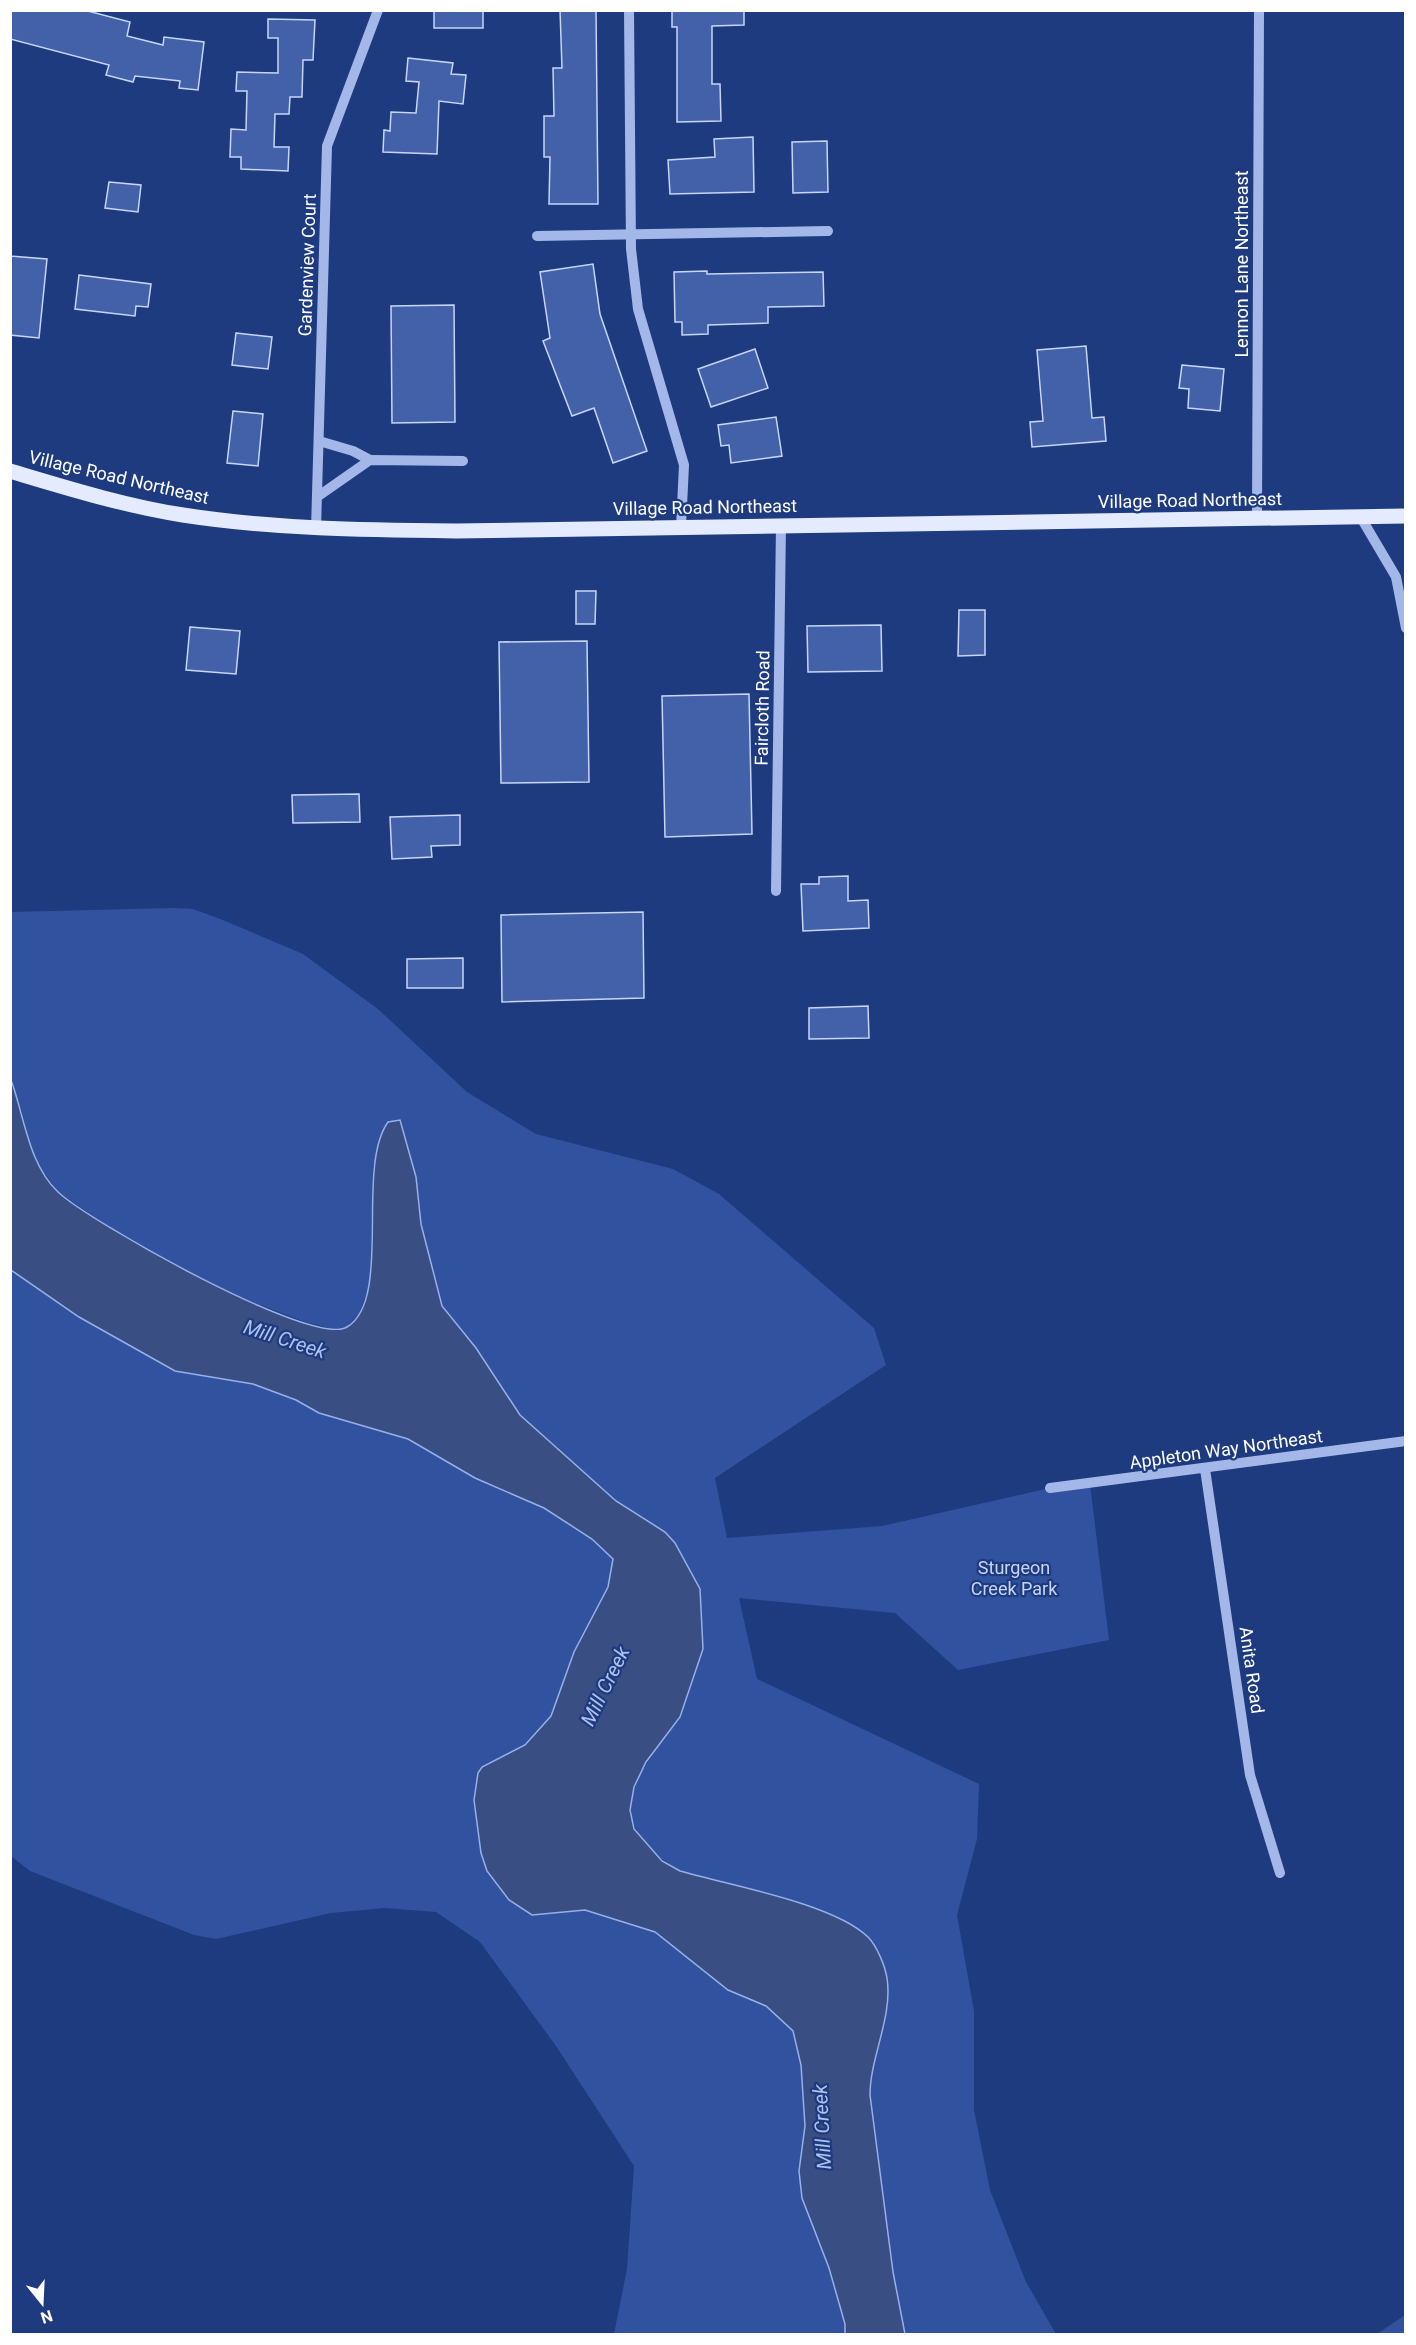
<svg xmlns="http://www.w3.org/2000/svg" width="1416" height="2345" font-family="Roboto,sans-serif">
  <rect width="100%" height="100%" fill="#1e3b80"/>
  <!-- green -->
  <g fill="#31529f">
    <path d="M173,908L193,909L223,920L303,954L378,1009L467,1092L536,1134L673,1169L719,1194L874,1328L886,1365L715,1478L727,1538L882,1526L1050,1488L1090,1484L1109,1640L958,1670L895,1613L739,1598L757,1679L979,1784L977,1839L957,1915L974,2011V2110L990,2190L1026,2282L1056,2334H905L893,2272L870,2095V2077L811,1907L680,1871C596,1821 636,1776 680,1717L665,1532L616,1501L520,1415L476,1348L442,1306L421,1224L416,1177L373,1165L370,1285L359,1313L347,1327L334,1329L305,1322L234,1295L139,1247L58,1192L33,1158L22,1112L11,1080V912Z"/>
    <path d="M10,1269L175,1371L253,1384L296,1400L319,1413L408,1439L475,1478L544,1508L592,1539L613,1559L608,1587L574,1652L551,1716L525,1745L482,1767L478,1773L481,1853L487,1871L509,1900L532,1915L585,1910L655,1932L728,1990L766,2006L793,2031L801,2065L805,2126L799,2171L802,2198L829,2268L845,2324V2334H614L627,2269L634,2166L556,2046L480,1942L436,1912L384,1908L331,1913L216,1939L194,1935L30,1871L11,1856Z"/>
    <path d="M1405,2315V2334H1377Z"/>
  </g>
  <!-- water -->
  <path fill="#394e82" stroke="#96b1ea" stroke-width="1.5" d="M11,1080C25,1118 28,1163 58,1192C90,1222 313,1348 347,1327C393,1299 355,1168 388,1122L400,1120L416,1177L421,1224L442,1306L476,1348L520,1415L616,1501L665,1532L675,1543L700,1589L703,1649L680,1717L646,1762L634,1787L630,1810L634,1829L662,1861L680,1871C728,1885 833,1903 868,1937C877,1946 885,1966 887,1978C893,2017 870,2057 870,2095L893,2272L905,2334H845V2324L829,2268L802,2198L799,2171L805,2126L801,2065L793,2031L766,2006L728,1990L655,1932L585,1910L532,1915L509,1900L487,1871L481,1853L474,1800L478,1773L482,1767L525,1745L551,1716L574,1652L608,1587L613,1559L592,1539L544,1508L475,1478L408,1439L319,1413L296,1400L253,1384L175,1371L79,1317L11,1270Z"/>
  <!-- building -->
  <g fill="#4261a8" stroke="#c7d5f7" stroke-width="1.5">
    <path d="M10,10H84L130,22L127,36L163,45L164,37L204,42L198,90L179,88L180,81L135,76L133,82L106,75L109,65L10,39Z"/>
    <rect x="434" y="10" width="49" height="18"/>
    <path d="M560,10H596L598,204H549L550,157H544V116H554L553,68H562Z"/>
    <path d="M672,10H744V25L712,26V84H720L721,121L677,122V27H672Z"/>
    <path d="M268,19L315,20L313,60H303L302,97H290L289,114H275L274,147H289L288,171L241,169V157H230L231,129L246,130L247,91H236L237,72L278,73V38H268Z"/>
    <path d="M408,58L453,63L451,74L466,75L463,104L439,101L437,154L383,152L384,130L390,131L391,112L416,113L419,82L406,81Z"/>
    <path d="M753,137L754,192L670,194L668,160L715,157L714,139Z"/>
    <path d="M827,141L828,192L793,193L792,142Z"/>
    <path d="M109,182L141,185L138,212L105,208Z"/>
    <path d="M10,256L47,259L39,338L10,335Z"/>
    <path d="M593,264L600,314L647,451L613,463L594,408L572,416L543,341L550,338L540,272Z"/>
    <path d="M707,271V274L823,272L824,306L768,307V323L708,325V334L682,335V322H675L674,272Z"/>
    <path d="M79,275L151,284L148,307L136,306L135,316L75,309Z"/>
    <path d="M454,305L455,422L392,423L391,306Z"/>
    <path d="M236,333L272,337L268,369L232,365Z"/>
    <path d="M1086,346L1092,418L1104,417L1106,441L1032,447L1030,422L1043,421L1037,350Z"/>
    <path d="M755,349L768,388L711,407L698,369Z"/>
    <path d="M1182,365L1224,369L1220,411L1188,408L1189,389L1179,388Z"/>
    <path d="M233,411L263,414L258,466L227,463Z"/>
    <path d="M776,417L782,456L731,463L729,445L721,446L718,425Z"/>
    <path d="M576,591H596L595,624H576Z"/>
    <path d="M959,610H985V655L958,656Z"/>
    <path d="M881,625L882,671L808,672L807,626Z"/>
    <path d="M190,627L240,631L236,674L186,670Z"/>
    <path d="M587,641L589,782L501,783L499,642Z"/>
    <path d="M749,694L752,834L665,837L662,696Z"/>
    <path d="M359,794L360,822L293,823L292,795Z"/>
    <path d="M460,815V845L431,846L432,857L392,859L390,817Z"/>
    <path d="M848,876V901L868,900L869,928L803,931L801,884H819V877Z"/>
    <path d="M643,912L644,998L502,1002L501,915Z"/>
    <path d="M463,958V988H407V959Z"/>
    <path d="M868,1006L869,1038L809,1039V1008Z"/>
  </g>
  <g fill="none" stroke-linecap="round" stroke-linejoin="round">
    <!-- minor -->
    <g stroke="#a3b8e9" stroke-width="10">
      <path d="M629,10L631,249L638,309L684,465L681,527"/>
      <path d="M537,236L828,231"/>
      <path d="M319,441L353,451L370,460"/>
      <path d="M317,497L370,460L463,461"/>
      <path d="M1360,516L1396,577L1406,628"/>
      <path d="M1257,518L1259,10"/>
      <path d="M316,529L327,146L378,10"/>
      <path d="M776,891L781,525"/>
      <path d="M1205,1469L1250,1775L1280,1873"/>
      <path d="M1050,1488L1406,1441"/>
    </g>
    <!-- major -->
    <path stroke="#e5ebfe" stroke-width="15" d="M10,471C67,488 125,506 183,515C274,529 364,530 456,531L1406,516"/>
  </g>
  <g text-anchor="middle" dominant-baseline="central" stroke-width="4.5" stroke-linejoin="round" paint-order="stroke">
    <!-- street labels -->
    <g font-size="18" fill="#fff" stroke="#1e3b80">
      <text transform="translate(1241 264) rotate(-90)">Lennon Lane Northeast</text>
      <text transform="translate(307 265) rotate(-88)">Gardenview Court</text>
      <text transform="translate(119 477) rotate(13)">Village Road Northeast</text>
      <text transform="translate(1190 500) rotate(-1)">Village Road Northeast</text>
      <text transform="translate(705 507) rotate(-1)">Village Road Northeast</text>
      <text transform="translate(762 708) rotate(-89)">Faircloth Road</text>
      <text transform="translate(1226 1449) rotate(-8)">Appleton Way Northeast</text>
      <text transform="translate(1252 1670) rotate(82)">Anita Road</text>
    </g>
    <!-- park labels -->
    <g font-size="18" fill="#c7d5f7" stroke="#1e3b80">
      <text x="1014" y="1567">Sturgeon<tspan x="1014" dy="21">Creek Park</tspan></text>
    </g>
    <!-- water labels -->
    <g font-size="20" font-style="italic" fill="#aec3f0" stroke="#1e3b80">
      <text transform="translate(285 1339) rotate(18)">Mill Creek</text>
      <text transform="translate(605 1686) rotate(-64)">Mill Creek</text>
      <text transform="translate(822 2127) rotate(-93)">Mill Creek</text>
    </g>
  </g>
  <!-- border -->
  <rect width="1416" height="2345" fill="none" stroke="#ffffff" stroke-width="24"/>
  <!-- north arrow -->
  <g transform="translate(42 2303) rotate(162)" stroke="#1e3b80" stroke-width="4.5" paint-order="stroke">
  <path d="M0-4.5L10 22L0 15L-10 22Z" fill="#ffffff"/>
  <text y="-9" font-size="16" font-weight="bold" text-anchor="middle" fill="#ffffff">N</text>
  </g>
</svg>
